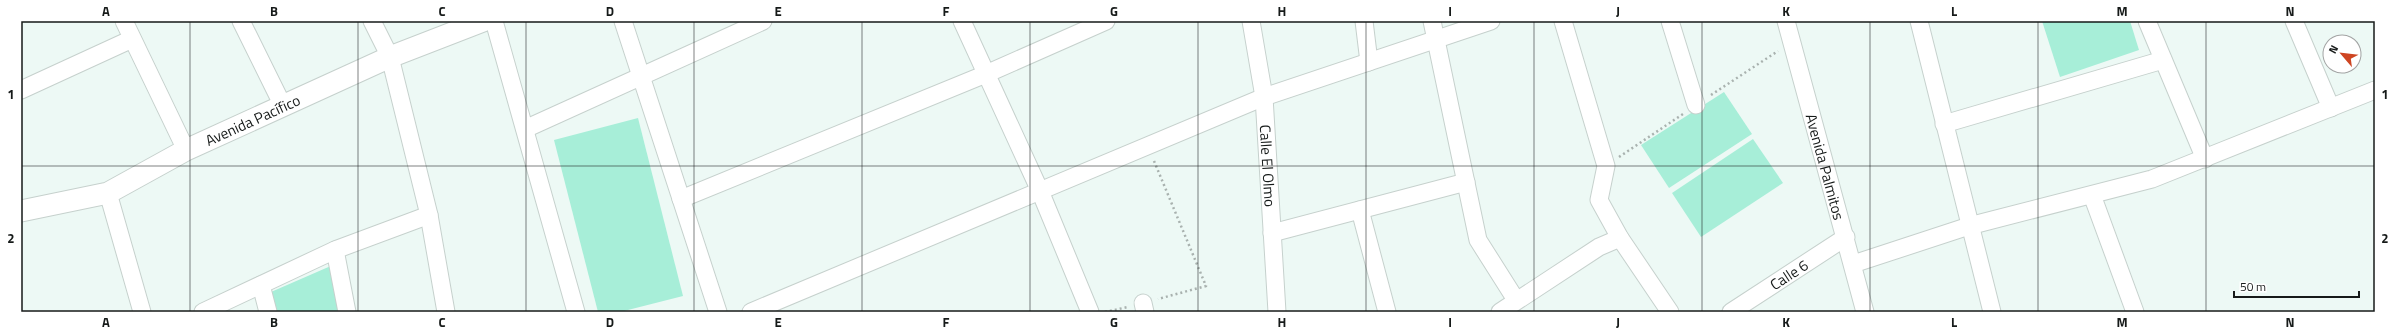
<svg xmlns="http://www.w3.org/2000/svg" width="2396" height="333" font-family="'Titillium Web',sans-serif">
  <rect width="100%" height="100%" fill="#edf9f5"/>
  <!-- green -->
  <g fill="#a7eed8">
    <path d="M2042,21H2130L2139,50L2060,77Z"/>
    <path d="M1724,92L1752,134L1669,188L1641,145Z"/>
    <path d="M638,118L683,296L620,312H598L554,140Z"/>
    <path d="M1753,139L1783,183L1701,237L1672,193Z"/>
    <path d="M333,265L342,312H276L271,292Z"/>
  </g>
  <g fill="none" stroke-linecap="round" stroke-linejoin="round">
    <!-- minor casing -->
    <g stroke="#c6d1cd" stroke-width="19">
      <g id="minor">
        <path d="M124,21L186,150"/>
        <path d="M241,21L283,106"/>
        <path d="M372,21L390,57L429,215L446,312"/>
        <path d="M494,21L576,312"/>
        <path d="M623,21L718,312"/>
        <path d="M962,21L1040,191L1090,312"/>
        <path id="s1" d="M1251,21L1264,97L1277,312"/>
        <path d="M1364,21L1369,62"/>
        <path d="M1432,21L1478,240L1516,300"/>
        <path d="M1563,21L1606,166L1599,200L1620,238L1670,312"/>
        <path d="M1670,21L1696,105"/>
        <path id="s2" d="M1786,21L1865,312"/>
        <path d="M1919,21L1992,312"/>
        <path d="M2147,21L2205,159"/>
        <path d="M2294,21L2331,108"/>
        <path d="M21,90L132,39"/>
        <path d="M1944,124L2163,60"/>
        <path d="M525,129L763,21"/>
        <path d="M108,193L142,312"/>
        <path d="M2092,195L2135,312"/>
        <path d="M681,199L986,74L1106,21"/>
        <path d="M1360,210L1387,312"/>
        <path d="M1272,233L1466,182"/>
        <path d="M335,250L347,312"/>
        <path d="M1853,264L1969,226L2152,179L2375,90"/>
        <path d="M261,285L268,312"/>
        <path d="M1143,303L1145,312"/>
        <path d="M203,312L335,250L429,215"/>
        <path d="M751,312L1264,97L1491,21"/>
        <path d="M1500,312L1599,247L1620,238"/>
        <path id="s3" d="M1731,312L1846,237"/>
      </g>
    </g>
    <!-- tertiary casing -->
    <g stroke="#c6d1cd" stroke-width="23">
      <g id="tertiary">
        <path id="s4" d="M21,211L108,193L186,150L390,57L483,21"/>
      </g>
    </g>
    <!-- path -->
    <g stroke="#a9b2af" stroke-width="2.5" stroke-dasharray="2 3" stroke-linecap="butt">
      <path d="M1711,95L1778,51"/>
      <path d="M1619,157L1683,114"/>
      <path d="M1154,161L1206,286L1158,299"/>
      <path d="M1105,312L1128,307"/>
    </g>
    <!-- minor -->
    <use href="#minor" stroke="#fff" stroke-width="17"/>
    <!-- tertiary -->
    <use href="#tertiary" stroke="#fff" stroke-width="21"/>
  </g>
  <!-- grid -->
  <path fill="none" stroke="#161a19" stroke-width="1" stroke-opacity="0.55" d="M190,21V312M358,21V312M526,21V312M694,21V312M862,21V312M1030,21V312M1198,21V312M1366,21V312M1534,21V312M1702,21V312M1870,21V312M2038,21V312M2206,21V312M21,166H2375"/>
  <g text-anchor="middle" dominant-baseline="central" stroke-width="4" stroke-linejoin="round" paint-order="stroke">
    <!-- street labels -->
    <g font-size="15" fill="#161a19" stroke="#fff">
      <text stroke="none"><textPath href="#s4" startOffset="251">Avenida Pacífico</textPath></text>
      <text stroke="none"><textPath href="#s1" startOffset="146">Calle El Olmo</textPath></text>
      <text stroke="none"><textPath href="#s2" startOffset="151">Avenida Palmitos</textPath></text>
      <text stroke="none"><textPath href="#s3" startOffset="69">Calle 6</textPath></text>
    </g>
  </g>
  <!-- border -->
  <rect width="2396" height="333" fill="none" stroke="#ffffff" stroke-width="44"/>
  <!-- north arrow -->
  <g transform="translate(2342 54) rotate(298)"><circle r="19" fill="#ffffff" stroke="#a2a3a3"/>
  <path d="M0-3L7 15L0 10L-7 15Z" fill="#ce4522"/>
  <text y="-6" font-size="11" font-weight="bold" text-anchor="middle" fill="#161a19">N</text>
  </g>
  <!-- scale -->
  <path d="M2234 291v6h125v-6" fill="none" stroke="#161a19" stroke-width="2"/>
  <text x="2240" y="291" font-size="12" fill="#161a19" stroke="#ffffff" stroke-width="3" paint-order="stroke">50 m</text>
  <rect x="22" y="22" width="2352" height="289" fill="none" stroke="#161a19" stroke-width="1.5"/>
  <g font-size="13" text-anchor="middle" font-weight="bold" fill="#161a19">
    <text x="106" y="16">A</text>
    <text x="274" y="16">B</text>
    <text x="442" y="16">C</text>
    <text x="610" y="16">D</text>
    <text x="778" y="16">E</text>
    <text x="946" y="16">F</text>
    <text x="1114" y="16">G</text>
    <text x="1282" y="16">H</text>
    <text x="1450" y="16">I</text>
    <text x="1618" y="16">J</text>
    <text x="1786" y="16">K</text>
    <text x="1954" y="16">L</text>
    <text x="2122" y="16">M</text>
    <text x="2290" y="16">N</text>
    <text x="11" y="99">1</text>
    <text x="2385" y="99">1</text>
    <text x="11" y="243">2</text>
    <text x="2385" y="243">2</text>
    <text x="106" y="327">A</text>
    <text x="274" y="327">B</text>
    <text x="442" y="327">C</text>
    <text x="610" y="327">D</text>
    <text x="778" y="327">E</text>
    <text x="946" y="327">F</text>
    <text x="1114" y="327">G</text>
    <text x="1282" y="327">H</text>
    <text x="1450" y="327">I</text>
    <text x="1618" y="327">J</text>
    <text x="1786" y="327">K</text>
    <text x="1954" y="327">L</text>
    <text x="2122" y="327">M</text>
    <text x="2290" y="327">N</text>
  </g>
</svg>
